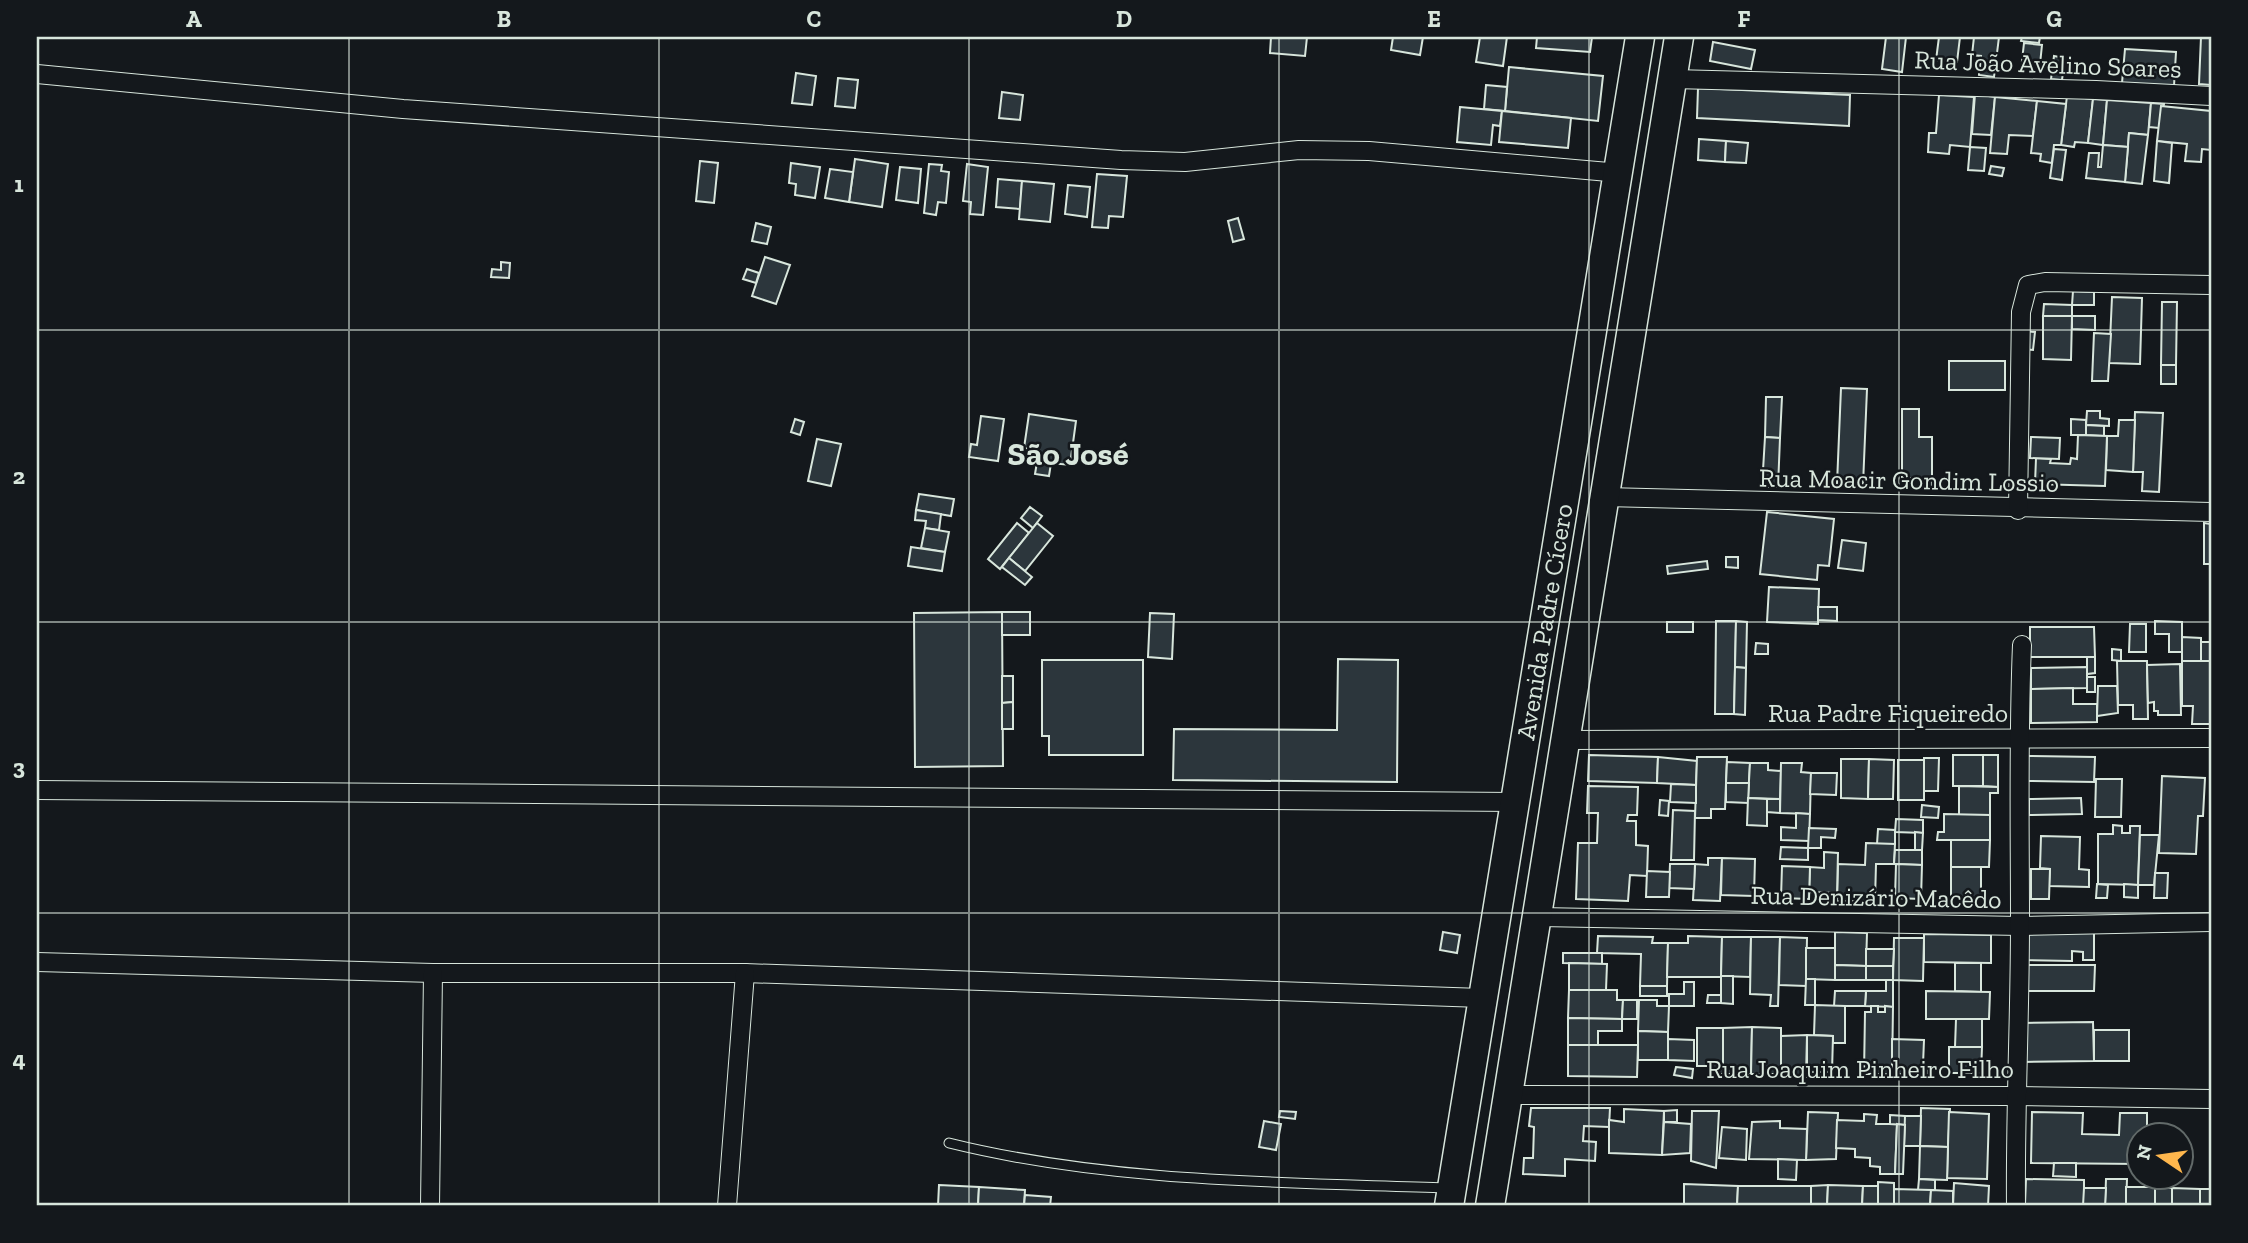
<svg xmlns="http://www.w3.org/2000/svg" width="2248" height="1243" font-family="'Zilla Slab',serif">
  <rect width="100%" height="100%" fill="#14181c"/>
  <!-- building -->
  <g fill="#2c363c" stroke="#d8e6dc" stroke-width="2">
    <path d="M1271,37H1307L1305,56L1270,53Z"/>
    <path d="M1393,37H1423L1420,55L1391,50Z"/>
    <path d="M1480,37H1507L1503,66L1476,62Z"/>
    <path d="M1537,37H1592L1590,52L1536,48Z"/>
    <path d="M1886,37H1906L1902,72L1882,69Z"/>
    <path d="M1939,37H1960L1957,62L1936,60Z"/>
    <path d="M1974,37H1999L1994,77L1979,75L1981,56L1972,55Z"/>
    <path d="M2022,37H2040L2039,43L2021,41Z"/>
    <path d="M2201,37H2211V85L2199,84Z"/>
    <path d="M1713,42L1755,50L1751,69L1710,61Z"/>
    <path d="M2024,43L2042,45L2040,64L2022,61Z"/>
    <path d="M2125,49L2176,52L2174,86L2122,83Z"/>
    <path d="M2054,56L2065,58L2062,80L2051,79Z"/>
    <path d="M1509,67L1603,76L1598,121L1505,111Z"/>
    <path d="M796,73L816,76L812,105L792,103Z"/>
    <path d="M838,78L858,80L855,108L835,106Z"/>
    <path d="M1486,85L1507,87L1505,111L1484,109Z"/>
    <path d="M1698,88L1850,95L1849,126L1697,118Z"/>
    <path d="M1002,92L1023,95L1020,120L999,118Z"/>
    <path d="M1975,94L1995,97L1991,135L1972,134Z"/>
    <path d="M1939,95L1974,97L1970,147L1950,145L1949,154L1928,152L1929,133H1936Z"/>
    <path d="M2067,96L2093,99L2088,143L2075,142L2074,147L2061,145Z"/>
    <path d="M1995,97L2037,101L2033,136L2009,135L2007,154L1990,153Z"/>
    <path d="M2093,99L2107,100L2103,145L2088,143Z"/>
    <path d="M2107,100L2151,103L2148,135L2129,133L2128,147L2103,145Z"/>
    <path d="M2037,101L2066,104L2061,145H2054L2052,163L2040,161L2041,154L2031,153Z"/>
    <path d="M2151,103L2164,104L2159,128L2149,127Z"/>
    <path d="M2161,106L2211,111V150L2202,149L2201,162L2185,161L2187,144L2157,141Z"/>
    <path d="M1460,107L1502,111L1500,126L1493,125L1491,145L1457,142Z"/>
    <path d="M1502,111L1571,118L1568,148L1499,142Z"/>
    <path d="M2129,133L2148,135L2142,184L2125,182Z"/>
    <path d="M1699,139L1726,141L1725,162L1698,160Z"/>
    <path d="M1726,141L1748,143L1746,163L1725,162Z"/>
    <path d="M2157,141L2172,143L2169,183L2154,181Z"/>
    <path d="M2103,145L2128,147L2125,182L2086,178L2089,153H2099L2098,167H2101Z"/>
    <path d="M1970,147L1986,148L1984,171L1968,170Z"/>
    <path d="M2054,149L2066,150L2062,180L2050,178Z"/>
    <path d="M855,159L888,164L882,207L849,202Z"/>
    <path d="M700,161L718,163L714,203L696,201Z"/>
    <path d="M791,163L820,167L815,198L795,195L796,184L789,183Z"/>
    <path d="M929,164L942,165L941,171L949,172L946,203L938,202L936,215L924,213Z"/>
    <path d="M967,164L988,167L983,215L970,214L971,202L963,201Z"/>
    <path d="M1991,166L2004,168L2002,176L1989,174Z"/>
    <path d="M900,167L921,169L918,203L896,200Z"/>
    <path d="M830,169L853,172L849,202L825,198Z"/>
    <path d="M1097,174L1127,176L1123,217L1109,216L1108,228L1092,227Z"/>
    <path d="M998,179L1022,181L1020,209L996,207Z"/>
    <path d="M1022,181L1054,184L1050,222L1019,219Z"/>
    <path d="M1068,185L1090,187L1087,217L1065,214Z"/>
    <path d="M1238,218L1244,239L1233,242L1228,221Z"/>
    <path d="M756,223L771,227L767,244L752,241Z"/>
    <path d="M765,257L790,265L776,304L752,296Z"/>
    <path d="M501,262L510,263L509,278L491,277L492,269L501,270Z"/>
    <path d="M747,269L759,273L756,283L743,279Z"/>
    <path d="M2073,291L2094,292V305H2072Z"/>
    <path d="M2112,297L2142,298L2140,364L2109,363Z"/>
    <path d="M2162,302H2177L2176,365H2161Z"/>
    <path d="M2044,304L2072,305V316H2043Z"/>
    <path d="M2043,316H2072L2071,360L2043,359Z"/>
    <path d="M2072,316H2095V330L2072,329Z"/>
    <path d="M2025,331L2035,332L2033,350L2023,349Z"/>
    <path d="M2094,333L2111,334L2108,381H2092Z"/>
    <rect x="1949" y="361" width="56" height="29"/>
    <rect x="2161" y="365" width="15" height="19"/>
    <path d="M1841,388L1867,389L1863,485L1837,484Z"/>
    <path d="M1766,397H1782L1780,438L1765,437Z"/>
    <path d="M1902,409H1919V437H1932V487H1919V478H1902Z"/>
    <path d="M2087,411H2100V418L2109,419V426L2086,425Z"/>
    <path d="M2135,412L2163,413L2159,492L2142,491L2143,472H2133Z"/>
    <path d="M1029,414L1076,421L1070,465L1051,463L1049,476L1035,474L1039,450L1024,448Z"/>
    <path d="M981,416L1004,419L998,461L969,457L971,444L977,445Z"/>
    <path d="M795,419L804,422L800,435L791,432Z"/>
    <path d="M2071,419L2086,420V435H2071Z"/>
    <path d="M2119,420H2135L2133,472L2106,470L2107,436H2118Z"/>
    <path d="M2086,425L2104,426V436L2086,435Z"/>
    <path d="M2078,435L2107,436L2105,486L2035,484L2036,458L2051,459L2050,463L2070,464L2071,458L2077,459Z"/>
    <path d="M1765,437L1780,438L1778,487H1762Z"/>
    <path d="M2031,437L2060,438L2059,459L2030,458Z"/>
    <path d="M817,439L841,444L831,486L808,481Z"/>
    <path d="M919,494L954,499L951,516L916,510Z"/>
    <path d="M1030,507L1042,516L1033,528L1021,518Z"/>
    <path d="M916,510L941,514L939,530L925,528L926,521L915,520Z"/>
    <path d="M1767,512L1834,519L1829,566L1818,565L1817,580L1760,574Z"/>
    <path d="M1017,523L1029,533L1000,569L988,559Z"/>
    <path d="M1037,523L1053,536L1025,571L1009,558Z"/>
    <path d="M2204,523L2211,524V564H2204Z"/>
    <path d="M925,528L949,532L945,552L921,548Z"/>
    <path d="M1842,540L1866,543L1863,571L1838,568Z"/>
    <path d="M911,547L945,552L942,571L908,566Z"/>
    <path d="M1726,557H1738V568L1726,567Z"/>
    <path d="M1009,558L1032,577L1025,585L1002,567Z"/>
    <path d="M1707,561L1708,569L1668,574L1667,566Z"/>
    <path d="M1769,587L1819,589L1818,624L1767,622Z"/>
    <path d="M1818,607H1837V621L1818,620Z"/>
    <path d="M1002,612L1003,766L915,767L914,613Z"/>
    <rect x="1002" y="612" width="28" height="23"/>
    <path d="M1150,613L1174,614L1172,659L1148,657Z"/>
    <path d="M1716,621H1736L1734,714H1715Z"/>
    <path d="M1736,621L1747,622L1746,668L1735,667Z"/>
    <path d="M2155,621L2182,622V652H2169V634H2155Z"/>
    <rect x="1667" y="622" width="26" height="10"/>
    <path d="M2130,624H2146V652H2129Z"/>
    <path d="M2030,627H2094L2095,657H2030Z"/>
    <path d="M2182,637L2201,638V661H2182Z"/>
    <rect x="2201" y="642" width="10" height="19"/>
    <path d="M1756,643L1768,644V654H1755Z"/>
    <path d="M2112,649L2121,650V661L2112,660Z"/>
    <path d="M2087,657H2095V673L2087,674Z"/>
    <path d="M1338,659L1398,660L1397,782L1173,780L1174,729L1337,730Z"/>
    <path d="M1042,660H1143V755H1049V736H1042Z"/>
    <path d="M2117,661H2147L2148,719H2133V705H2118Z"/>
    <path d="M2182,661H2211V724H2192L2193,706H2182Z"/>
    <path d="M2180,664L2181,715H2158V711H2154V702L2148,703L2147,665Z"/>
    <path d="M1735,667L1746,668L1745,715L1734,714Z"/>
    <path d="M2087,667V688L2031,689V668Z"/>
    <path d="M1002,676H1013V702L1002,703Z"/>
    <rect x="2087" y="677" width="8" height="15"/>
    <path d="M2098,686H2117L2118,713L2097,716Z"/>
    <path d="M2073,688V704H2097V722L2031,723V689Z"/>
    <path d="M1013,702V729H1002V703Z"/>
    <path d="M1589,755L1658,757L1657,783L1588,781Z"/>
    <rect x="1953" y="755" width="30" height="31"/>
    <path d="M1983,755H1998V787L1983,786Z"/>
    <path d="M2028,756L2095,757L2094,782L2028,781Z"/>
    <path d="M1658,757L1697,761L1696,785L1657,783Z"/>
    <path d="M1697,757H1727L1725,809H1711V818H1695Z"/>
    <path d="M1924,758H1939L1938,791H1924Z"/>
    <path d="M1841,759H1869L1868,799L1841,798Z"/>
    <path d="M1869,759L1894,760L1893,799H1868Z"/>
    <rect x="1898" y="760" width="26" height="40"/>
    <path d="M1727,762L1750,763L1749,783H1726Z"/>
    <path d="M1750,763H1768V770L1781,771L1780,799L1748,798Z"/>
    <path d="M1781,763H1802L1801,772L1811,773L1810,814L1780,813Z"/>
    <path d="M1811,773H1837L1836,795L1810,794Z"/>
    <path d="M2162,776L2205,778L2203,816H2198L2196,854L2159,853Z"/>
    <path d="M2096,779H2122L2121,817H2095Z"/>
    <path d="M1726,783H1749L1748,803L1726,802Z"/>
    <path d="M1671,784L1696,785V803L1670,802Z"/>
    <path d="M1588,786L1638,787L1637,815H1628L1627,821H1636V845L1648,846L1647,876L1630,875L1628,901L1576,899L1578,843H1597L1598,813H1587Z"/>
    <path d="M1959,786L1998,787V793H1990V815H1959Z"/>
    <path d="M1748,798L1767,799V826L1747,825Z"/>
    <path d="M2081,798L2082,814L2029,815V799Z"/>
    <path d="M1767,799H1780V813L1767,812Z"/>
    <path d="M1660,800L1669,801L1668,816L1659,815Z"/>
    <path d="M1922,805L1939,807L1938,818L1921,817Z"/>
    <path d="M1673,810L1695,811L1694,860H1671Z"/>
    <path d="M1796,813L1810,814L1809,841L1781,840V827L1796,828Z"/>
    <path d="M1944,814L1990,815V840H1937L1938,832H1944Z"/>
    <path d="M1896,819L1923,820V833L1895,832Z"/>
    <path d="M2113,825L2122,826V833H2130V826H2140L2138,885L2098,884V834H2113Z"/>
    <path d="M1809,828L1836,829L1835,838L1821,837V848H1808Z"/>
    <path d="M1878,829L1895,830V844H1877Z"/>
    <path d="M1915,832L1923,833L1922,850H1915Z"/>
    <path d="M2140,835H2159L2154,885H2138Z"/>
    <path d="M2041,836L2080,837L2079,869L2089,870V887L2049,886L2050,869L2040,868Z"/>
    <path d="M1951,840H1990L1989,867H1951Z"/>
    <path d="M1866,843L1895,844L1894,864H1876L1875,901H1837L1838,864L1865,865Z"/>
    <path d="M1781,847L1808,848V860L1780,859Z"/>
    <path d="M1895,850H1922V865L1894,864Z"/>
    <path d="M1824,852L1838,853L1837,893L1809,892L1810,867L1824,868Z"/>
    <path d="M1708,858H1722L1720,901L1693,900L1695,864L1708,865Z"/>
    <path d="M1722,858L1755,859L1754,896L1721,895Z"/>
    <path d="M1670,864H1695L1694,889L1669,888Z"/>
    <path d="M1896,864L1922,865L1921,899L1895,898Z"/>
    <path d="M1782,866L1810,867L1809,899L1781,898Z"/>
    <rect x="1951" y="867" width="30" height="31"/>
    <path d="M2031,869H2050L2049,899H2031Z"/>
    <path d="M1647,871L1670,872L1669,897H1646Z"/>
    <path d="M2155,873H2168L2167,898H2154Z"/>
    <path d="M2097,884L2108,885L2107,898H2096Z"/>
    <path d="M2124,884L2138,885V898L2124,897Z"/>
    <path d="M2024,929L2094,931V960H2083V952L2072,951V961L2023,960Z"/>
    <path d="M1443,932L1460,935L1457,953L1440,950Z"/>
    <path d="M1835,932L1867,933L1866,966L1835,965Z"/>
    <path d="M1924,934L1991,935V963L1924,962Z"/>
    <path d="M1598,936L1653,937L1652,943H1668L1667,986H1640L1641,954L1597,953Z"/>
    <path d="M1688,936L1722,937L1721,977H1667L1668,943H1688Z"/>
    <path d="M1722,937H1751L1750,977L1721,976Z"/>
    <path d="M1751,937H1780L1778,1006H1770L1771,995L1750,994Z"/>
    <path d="M1780,937L1807,938L1806,986L1779,985Z"/>
    <path d="M1894,938H1924L1923,981L1893,980Z"/>
    <path d="M1806,948H1835V980L1806,979Z"/>
    <path d="M1866,949H1894L1893,966H1866Z"/>
    <path d="M1563,953H1602V964L1563,963Z"/>
    <path d="M1569,963L1607,964L1606,990H1569Z"/>
    <path d="M1955,963H1981V992L1955,991Z"/>
    <path d="M1835,965L1866,966V980H1835Z"/>
    <path d="M2027,965H2095L2094,991H2026Z"/>
    <rect x="1866" y="966" width="27" height="14"/>
    <path d="M1721,976H1733V1004L1721,1003Z"/>
    <path d="M1806,979H1815V1005H1805Z"/>
    <path d="M1886,980H1893V1007L1865,1006L1866,991H1886Z"/>
    <path d="M1684,982H1694V1006H1669V994H1684Z"/>
    <rect x="1640" y="986" width="27" height="10"/>
    <path d="M1569,990H1617V1000H1623L1622,1019L1568,1018Z"/>
    <path d="M1835,991H1866L1865,1006H1834Z"/>
    <path d="M1926,991L1990,992L1989,1019H1926Z"/>
    <path d="M1708,995H1721V1003H1707Z"/>
    <path d="M1623,1000H1637V1019H1622Z"/>
    <path d="M1639,1000H1657V1006H1669L1668,1032L1638,1031Z"/>
    <path d="M1815,1005L1845,1006V1043H1833V1036L1814,1035Z"/>
    <path d="M1871,1006H1878V1012H1885V1006L1893,1007L1892,1074H1864L1865,1012H1871Z"/>
    <path d="M1568,1018L1622,1019V1031H1598V1045H1568Z"/>
    <path d="M1956,1019H1982V1047H1955Z"/>
    <path d="M2093,1022L2094,1061L2023,1062V1023Z"/>
    <path d="M1752,1027L1751,1074H1723V1028Z"/>
    <path d="M1752,1027L1781,1028V1074H1751Z"/>
    <path d="M1697,1028H1723V1074H1711V1066H1697Z"/>
    <rect x="2094" y="1030" width="35" height="31"/>
    <path d="M1638,1031L1668,1032V1060H1638Z"/>
    <path d="M1807,1035L1833,1036L1832,1072H1807Z"/>
    <path d="M1807,1035L1806,1077H1781V1036Z"/>
    <path d="M1668,1039L1694,1040V1061L1668,1060Z"/>
    <path d="M1892,1039L1924,1040L1923,1065H1927V1075L1892,1074Z"/>
    <path d="M1568,1045H1638L1637,1077L1568,1076Z"/>
    <path d="M1949,1047H1982L1981,1073H1949Z"/>
    <path d="M1676,1067L1693,1069L1692,1078L1674,1075Z"/>
    <path d="M1531,1108H1610L1609,1127L1584,1126L1583,1141L1596,1142L1595,1161L1565,1159V1176L1523,1174L1524,1158H1533L1534,1127L1529,1126Z"/>
    <path d="M1921,1108L1950,1109L1948,1147L1920,1146Z"/>
    <path d="M1624,1109L1664,1111L1662,1155L1609,1153V1120L1624,1122Z"/>
    <path d="M1677,1110V1122H1664V1111Z"/>
    <path d="M1280,1111L1296,1112L1295,1119L1279,1117Z"/>
    <path d="M1692,1111H1719L1716,1168L1691,1161Z"/>
    <path d="M1808,1112L1838,1113L1836,1159L1806,1160Z"/>
    <path d="M1949,1112L1989,1114L1987,1179L1947,1178Z"/>
    <path d="M2032,1112L2083,1113L2082,1134L2119,1135L2120,1113H2147V1134H2140V1164L2031,1163Z"/>
    <path d="M1864,1114L1877,1115L1876,1124H1897L1895,1174H1880V1167L1870,1166V1158L1855,1157V1149L1836,1148L1837,1120L1864,1121Z"/>
    <path d="M1890,1115L1905,1116V1125L1890,1124Z"/>
    <path d="M1905,1116H1921L1920,1146H1904Z"/>
    <path d="M1264,1121L1281,1124L1276,1150L1259,1147Z"/>
    <path d="M1780,1121V1128L1807,1129L1806,1160L1749,1159L1752,1122Z"/>
    <path d="M1664,1122L1691,1124L1690,1153L1662,1155Z"/>
    <path d="M1897,1124L1905,1125L1903,1174H1895Z"/>
    <path d="M1722,1127L1747,1129L1746,1160L1719,1158Z"/>
    <path d="M2161,1127L2171,1128L2170,1134H2160Z"/>
    <path d="M1920,1146L1948,1147L1947,1180L1919,1179Z"/>
    <path d="M1778,1159L1797,1160L1796,1180L1778,1179Z"/>
    <path d="M2054,1163H2076V1177L2053,1176Z"/>
    <path d="M1919,1179L1935,1180V1190H1918Z"/>
    <path d="M2026,1179L2084,1180V1205L2025,1204Z"/>
    <path d="M2106,1179H2127L2126,1206H2105Z"/>
    <path d="M1878,1182L1894,1183V1206H1878Z"/>
    <path d="M1954,1183L1989,1186L1988,1206H1953Z"/>
    <path d="M1684,1184L1738,1186L1737,1206H1684Z"/>
    <path d="M939,1185L979,1187L978,1206H938Z"/>
    <path d="M1828,1185L1827,1206H1811V1186Z"/>
    <path d="M1828,1185L1863,1186L1862,1206H1827Z"/>
    <path d="M1738,1186H1811V1206H1737Z"/>
    <path d="M1863,1186H1878V1206H1862Z"/>
    <path d="M979,1187L1025,1190L1024,1206H978Z"/>
    <rect x="2126" y="1187" width="29" height="19"/>
    <path d="M2155,1187L2172,1188V1206H2155Z"/>
    <path d="M2084,1188H2106L2105,1206H2083Z"/>
    <path d="M2172,1188L2200,1189V1206H2172Z"/>
    <path d="M1894,1189L1931,1190L1930,1206H1894Z"/>
    <rect x="2200" y="1189" width="11" height="17"/>
    <path d="M1931,1190L1953,1191V1206H1930Z"/>
    <path d="M1025,1195L1051,1197L1050,1206H1024Z"/>
  </g>
  <g fill="none" stroke-linecap="round" stroke-linejoin="round">
    <!-- service casing -->
    <g stroke="#d8e6dc" stroke-width="11">
      <path id="service" d="M949,1143C1111,1183 1281,1182 1447,1188"/>
    </g>
    <!-- minor casing -->
    <g stroke="#d8e6dc" stroke-width="20">
      <g id="minor">
        <path d="M37,74L403,109L1121,160L1185,162L1299,150L1369,151L1620,173"/>
        <path d="M1673,79L2096,90L2211,96"/>
        <path d="M1605,497L2211,512"/>
        <path d="M2018,510L2021,312L2028,285L2045,282L2211,285"/>
        <path d="M1566,740L2211,738"/>
        <path d="M37,790L1514,802"/>
        <path d="M1540,917L2020,926L2211,922"/>
        <path d="M37,962L433,973H745L1482,998"/>
        <path d="M1508,1095L2015,1096L2211,1099"/>
        <path d="M430,1206L433,973"/>
        <path d="M727,1206L745,973"/>
        <path d="M2016,1206C2015,1112 2020,1017 2020,923C2020,830 2018,738 2022,645"/>
      </g>
    </g>
    <!-- trunk casing -->
    <g stroke="#d8e6dc" stroke-width="31">
      <g id="trunk">
        <path id="s1" d="M1449,1206L1640,37"/>
        <path d="M1490,1206L1679,37"/>
      </g>
    </g>
    <!-- service -->
    <use href="#service" stroke="#14181c" stroke-width="9"/>
    <!-- minor -->
    <use href="#minor" stroke="#14181c" stroke-width="18"/>
    <!-- trunk -->
    <use href="#trunk" stroke="#14181c" stroke-width="28"/>
  </g>
  <!-- grid -->
  <path fill="none" stroke="#d8e6dc" stroke-width="2" stroke-opacity="0.55" d="M349,37V1206M659,37V1206M969,37V1206M1279,37V1206M1589,37V1206M1899,37V1206M37,330H2211M37,622H2211M37,913H2211"/>
  <g text-anchor="middle" dominant-baseline="central" stroke-width="5" stroke-linejoin="round" paint-order="stroke">
    <!-- street labels -->
    <g font-size="26" fill="#d8e6dc" stroke="#14181c">
      <text transform="translate(2048 64) rotate(2)">Rua João Avelino Soares</text>
      <text transform="translate(1909 480) rotate(1)">Rua Moacir Gondim Lossio</text>
      <text stroke="none"><textPath href="#s1" startOffset="592">Avenida Padre Cícero</textPath></text>
      <text x="1888" y="713">Rua Padre Fiqueiredo</text>
      <text transform="translate(1876 897) rotate(1)">Rua Denizário Macêdo</text>
      <text x="1860" y="1069">Rua Joaquim Pinheiro Filho</text>
    </g>
    <!-- district labels -->
    <g font-size="33" font-weight="bold" fill="#d8e6dc" stroke="#14181c">
      <text x="1068" y="453">São José</text>
    </g>
  </g>
  <!-- border -->
  <rect width="2248" height="1243" fill="none" stroke="#14181c" stroke-width="77"/>
  <!-- north arrow -->
  <g transform="translate(2160 1156) rotate(283)"><circle r="33" fill="#14181c" stroke="#626a69" stroke-width="2"/>
  <path d="M0-5L12 26L0 18L-12 26Z" fill="#ffb74d"/>
  <text y="-10" font-size="19" font-weight="bold" text-anchor="middle" fill="#d8e6dc">N</text>
  </g>
  <rect x="38" y="38" width="2172" height="1166" fill="none" stroke="#d8e6dc" stroke-width="2.5"/>
  <g font-size="23" text-anchor="middle" font-weight="bold" fill="#d8e6dc">
    <text x="194" y="27">A</text>
    <text x="504" y="27">B</text>
    <text x="814" y="27">C</text>
    <text x="1124" y="27">D</text>
    <text x="1434" y="27">E</text>
    <text x="1744" y="27">F</text>
    <text x="2054" y="27">G</text>
    <text x="19" y="192">1</text>
    <text x="19" y="484">2</text>
    <text x="19" y="775">3</text>
    <text x="19" y="1067">4</text>
  </g>
</svg>
